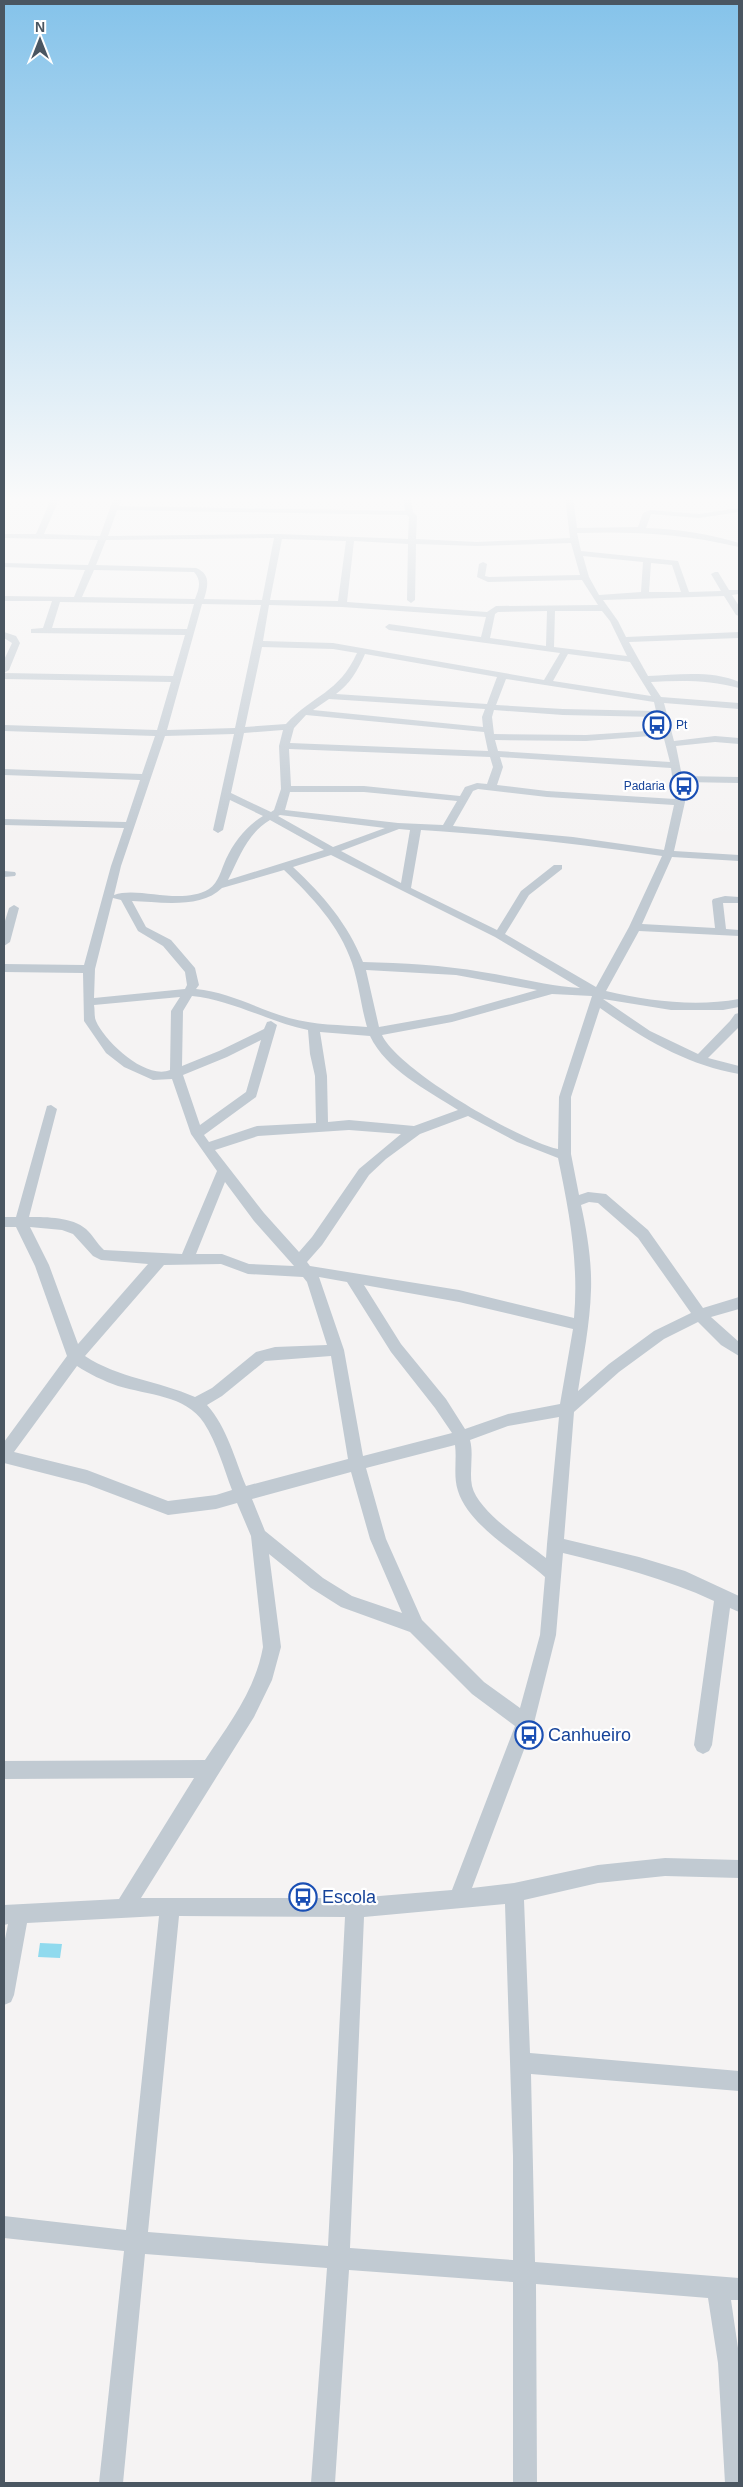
<svg xmlns="http://www.w3.org/2000/svg" width="743" height="2487" font-family="Arial,sans-serif">
  <rect width="100%" height="100%" fill="#f5f3f3"/>
  <!-- water -->
  <path fill="#90daee" d="M40,1943L62,1944L60,1958L38,1957Z"/>
  <g fill="none" stroke-linecap="round" stroke-linejoin="round">
    <!-- minor -->
    <g fill="#c1cad2" fill-rule="evenodd">
      <path d="M52,497H60L44,534L100,536L114,497H122L119,506L405,511L403,497H411L413,512L417,516L416,539L477,542L570,538L565,497H573L577,528L638,527L643,513L650,510L699,514L739,508V512L699,518L651,514L646,528C678,529 709,534 739,543V547C685,534 633,531 577,533L581,551L678,561L689,592L721,591L711,574L715,572H718L729,590H739V594L732,595L739,606V616L736,615L724,596L603,600L618,621L626,637L739,632V638L629,642L648,676C676,675 712,670 739,682V688C710,680 681,680 651,682L661,697L739,703V709L664,703L674,741L715,736L739,738V744L715,742L676,746L682,776L739,777V783L683,782L685,802L674,851L739,855V861L672,857L642,924L715,928L712,901L713,899L725,896L739,897V903H723L726,929L739,930V936L639,931L606,991C649,1001 695,1007 739,999V1007L723,1010H671L603,999L650,1031L698,1054L730,1021L735,1014L739,1013V1027L708,1058L739,1066V1074C687,1065 643,1039 600,1008L571,1097V1154L579,1195L588,1192L606,1194L648,1230L703,1308L739,1297V1309L711,1317L739,1342V1356L721,1345L698,1322L664,1339L619,1372L574,1412L564,1539L639,1557L685,1571L739,1596V1612L730,1608L712,1745L709,1751L703,1754L697,1751L694,1745L714,1601C665,1578 615,1566 563,1553L556,1635L534,1723L472,1888L514,1883L598,1865L665,1858L739,1860V1878L665,1876L598,1883L524,1900L530,2053L739,2071V2091L531,2074L535,2262L739,2278V2300H731L739,2355V2483H725L718,2363L708,2298L536,2284L537,2483H513V2282L349,2270L335,2483H311L327,2268L145,2254L123,2483H99L124,2251L4,2238V2216L126,2230L159,1916L27,1923L14,1995L11,2002L4,2005V1944L8,1924L4,1925V1905L119,1899L194,1778L4,1779V1761L205,1760C229,1724 255,1691 263,1647L251,1536L237,1503L216,1509L168,1515L86,1484L4,1463V1442L67,1356L35,1266L16,1227H4V1217H16L47,1106L51,1105L57,1109L29,1217C47,1217 72,1217 86,1229C93,1235 97,1244 104,1250L182,1254L217,1171L191,1134L172,1079L153,1080L124,1067L106,1053L84,1021L83,973L4,972V964L84,965L111,866L124,828L4,825V819L126,822L140,780L4,775V769L142,774L155,736L4,731V725L157,730L171,682L4,679V673L173,676L185,635L31,633V629L43,628L52,601H4V596L74,597L85,570L4,567V563L88,565L98,540L4,538V534H36ZM117,510L407,515L409,517L408,539L278,534L108,536ZM274,538L262,600L204,599C208,586 211,574 196,568L96,565L106,540ZM282,539L346,541L338,601L270,600ZM354,541L408,544L407,600L411,603L415,600L416,544L477,546L571,543L580,575L489,577L485,576L487,564L483,562L479,564L477,577L488,582L582,580L598,605L496,606L487,612L347,602ZM583,556L643,562L641,592L599,595L589,577ZM651,563L672,565L681,592H649ZM94,570L194,572C202,581 199,589 195,599L82,597ZM60,602L194,604L187,629L52,628ZM202,604L261,605L235,728L167,730ZM269,605L342,607L486,617L481,637L389,624L385,627L389,630L560,653L544,680L333,643L263,641ZM547,611L546,646L490,638L495,614L498,612ZM555,611H602L610,621L627,656L554,647ZM262,647L333,649L357,653C339,693 313,695 286,724L245,727ZM365,654L497,677L487,704L336,694C350,684 358,670 365,654ZM568,654L630,662L651,696L553,681ZM506,679L654,702L656,711L563,709L496,705ZM329,699L485,709L482,717L483,727L313,710ZM494,710L563,715L658,717L661,730L586,735L494,734L492,717ZM306,715L484,732L488,751L290,743L294,728ZM283,730L279,746L281,789L274,810L271,812L231,793L244,733ZM234,734L213,830L218,833L223,830L230,800L263,816C246,826 234,842 226,859C221,870 219,882 209,889C180,906 139,886 114,895L121,866L165,736ZM663,735L670,762L498,751L495,740L586,741ZM289,749L490,757L493,767L487,784L477,783L465,787L460,796L364,786H291ZM500,757L671,768L675,799L547,791L497,785L503,767ZM478,789L547,797L674,805L664,850L573,837L453,826L473,791ZM290,792H364L457,801L443,825L398,823L285,810ZM280,815L385,828L333,847L278,816ZM270,820L324,850L228,880C240,856 247,834 270,820ZM399,829L410,830L401,883L341,851ZM421,830C501,835 581,844 662,856L629,927L596,987L505,934L529,895L562,869V865H554L521,891L497,930L411,888ZM331,855L495,937L580,988C547,986 515,977 482,972C443,965 403,963 363,962C348,924 323,895 293,867ZM284,870C312,897 339,925 352,963C359,984 361,1006 367,1027C341,1025 314,1025 289,1018C258,1009 229,992 196,989L199,985L195,968L171,940L146,927L132,901C160,902 201,909 222,888ZM113,898L121,900L138,931L163,946L185,972L187,985L185,989L94,998L95,969ZM366,970L456,975L537,990L452,1014L379,1027ZM552,994L592,996L559,1097L558,1149C519,1140 398,1070 382,1035L452,1022ZM192,996C232,1000 269,1022 308,1030L310,1054L315,1076L316,1123L257,1126L209,1142L204,1135L256,1097L277,1025L271,1021L267,1022L264,1029L219,1051L182,1066L183,1011ZM180,997L171,1011L170,1070C146,1080 105,1042 96,1021C94,1017 95,1010 94,1005ZM320,1032L370,1036C386,1070 427,1090 458,1110L414,1126L349,1120L328,1122L327,1076ZM261,1040L246,1092L200,1125L183,1075L227,1057ZM468,1116L517,1142L558,1158C569,1211 579,1263 574,1318L459,1290L310,1266L307,1262L322,1245L369,1175L386,1159L420,1134ZM349,1130L401,1134L359,1169L312,1237L299,1252L264,1213L215,1150L258,1136ZM225,1182L254,1221L294,1266L249,1264L222,1254H196ZM589,1202L598,1203L638,1238L691,1313L654,1331L609,1364L578,1391C583,1358 590,1324 591,1290C592,1262 587,1232 581,1205ZM30,1227L62,1230L73,1234L93,1256L101,1260L148,1264L78,1344L49,1265ZM221,1264L248,1274L303,1277L307,1282L327,1345L275,1347L256,1352L212,1388L195,1397C159,1381 118,1378 85,1356L164,1265ZM319,1277L347,1282L391,1352L435,1408L452,1433L363,1456L344,1350ZM364,1285L459,1302L573,1329L560,1404L508,1414L465,1429L446,1399L401,1344ZM331,1356L348,1459L246,1486C235,1460 227,1427 207,1405L222,1396L265,1361ZM77,1366C89,1374 104,1381 118,1386C147,1395 186,1395 204,1423C217,1443 224,1469 232,1490L216,1495L168,1501L87,1470L14,1452ZM559,1417L547,1544L546,1558C526,1542 478,1512 472,1486C469,1471 474,1455 470,1440L508,1426ZM455,1445C457,1460 453,1476 458,1491C469,1526 518,1553 545,1577L540,1635L520,1708L484,1682L422,1620L386,1539L366,1468ZM351,1472L370,1539L402,1613L352,1596L323,1578L265,1531L252,1499ZM269,1554L311,1588L341,1607L410,1632L472,1694L515,1726L452,1890L355,1898H141L254,1717L272,1680L281,1647ZM505,1904L513,2156V2260L350,2248L364,1917ZM179,1916L345,1917L328,2246L148,2232Z"/>
      <path d="M4,632L16,636L20,643L9,670L4,673V660L12,643L4,638Z"/>
      <path d="M4,871L15,872L16,874L15,876L4,877Z"/>
      <path d="M14,905L19,908L10,942L4,946V924L9,908Z"/>
    </g>
  </g>
  <!-- sky -->
  <linearGradient id="sky" x2="0" y2="1"><stop stop-color="#85c3ea"/><stop offset="0.59" stop-color="#fafafa"/><stop offset="1" stop-color="#fafafa" stop-opacity="0"/></linearGradient>
  <rect width="743" height="846" fill="url(#sky)"/>
  <!-- icons -->
  <defs>
    <g id="bus-ring" transform="scale(1.4375)"><circle r="9.5" fill="#fff" stroke="#1a4fb4" stroke-width="1.5"/><path d="M-5-6H5V4H4V6H2V4H-2V6H-4V4H-5ZM-3.5-4V0h7V-4ZM-3.5 1.2v1.5H-2V1.2ZM2 1.2v1.5H3.5V1.2Z" fill="#1a4fb4"/></g>
  </defs>
  <g fill-rule="evenodd">
    <use href="#bus-ring" x="657" y="725"/>
    <use href="#bus-ring" x="684" y="786"/>
    <use href="#bus-ring" x="529" y="1735"/>
    <use href="#bus-ring" x="303" y="1897"/>
  </g>
  <g text-anchor="middle" dominant-baseline="central" stroke-width="4.5" stroke-linejoin="round" paint-order="stroke">
    <!-- far-transit labels -->
    <g font-size="12" fill="#164399" stroke="#fff" text-anchor="start">
      <text x="676" y="725">Pt</text>
      <text x="665" y="786" text-anchor="end">Padaria</text>
    </g>
    <!-- near-transit labels -->
    <g font-size="18" fill="#164399" stroke="#fff" text-anchor="start">
      <text x="548" y="1735">Canhueiro</text>
      <text x="322" y="1897">Escola</text>
    </g>
  </g>
  <!-- border -->
  <rect width="743" height="2487" fill="none" stroke="#4a5661" stroke-width="10"/>
  <!-- north arrow -->
  <g transform="translate(40 40)" stroke="#ffffff" stroke-width="4" paint-order="stroke">
  <path d="M0-4L9 19L0 12L-9 19Z" fill="#4a5661"/>
  <text y="-8" font-size="14" font-weight="bold" text-anchor="middle" fill="#4a5661">N</text>
  </g>
</svg>
